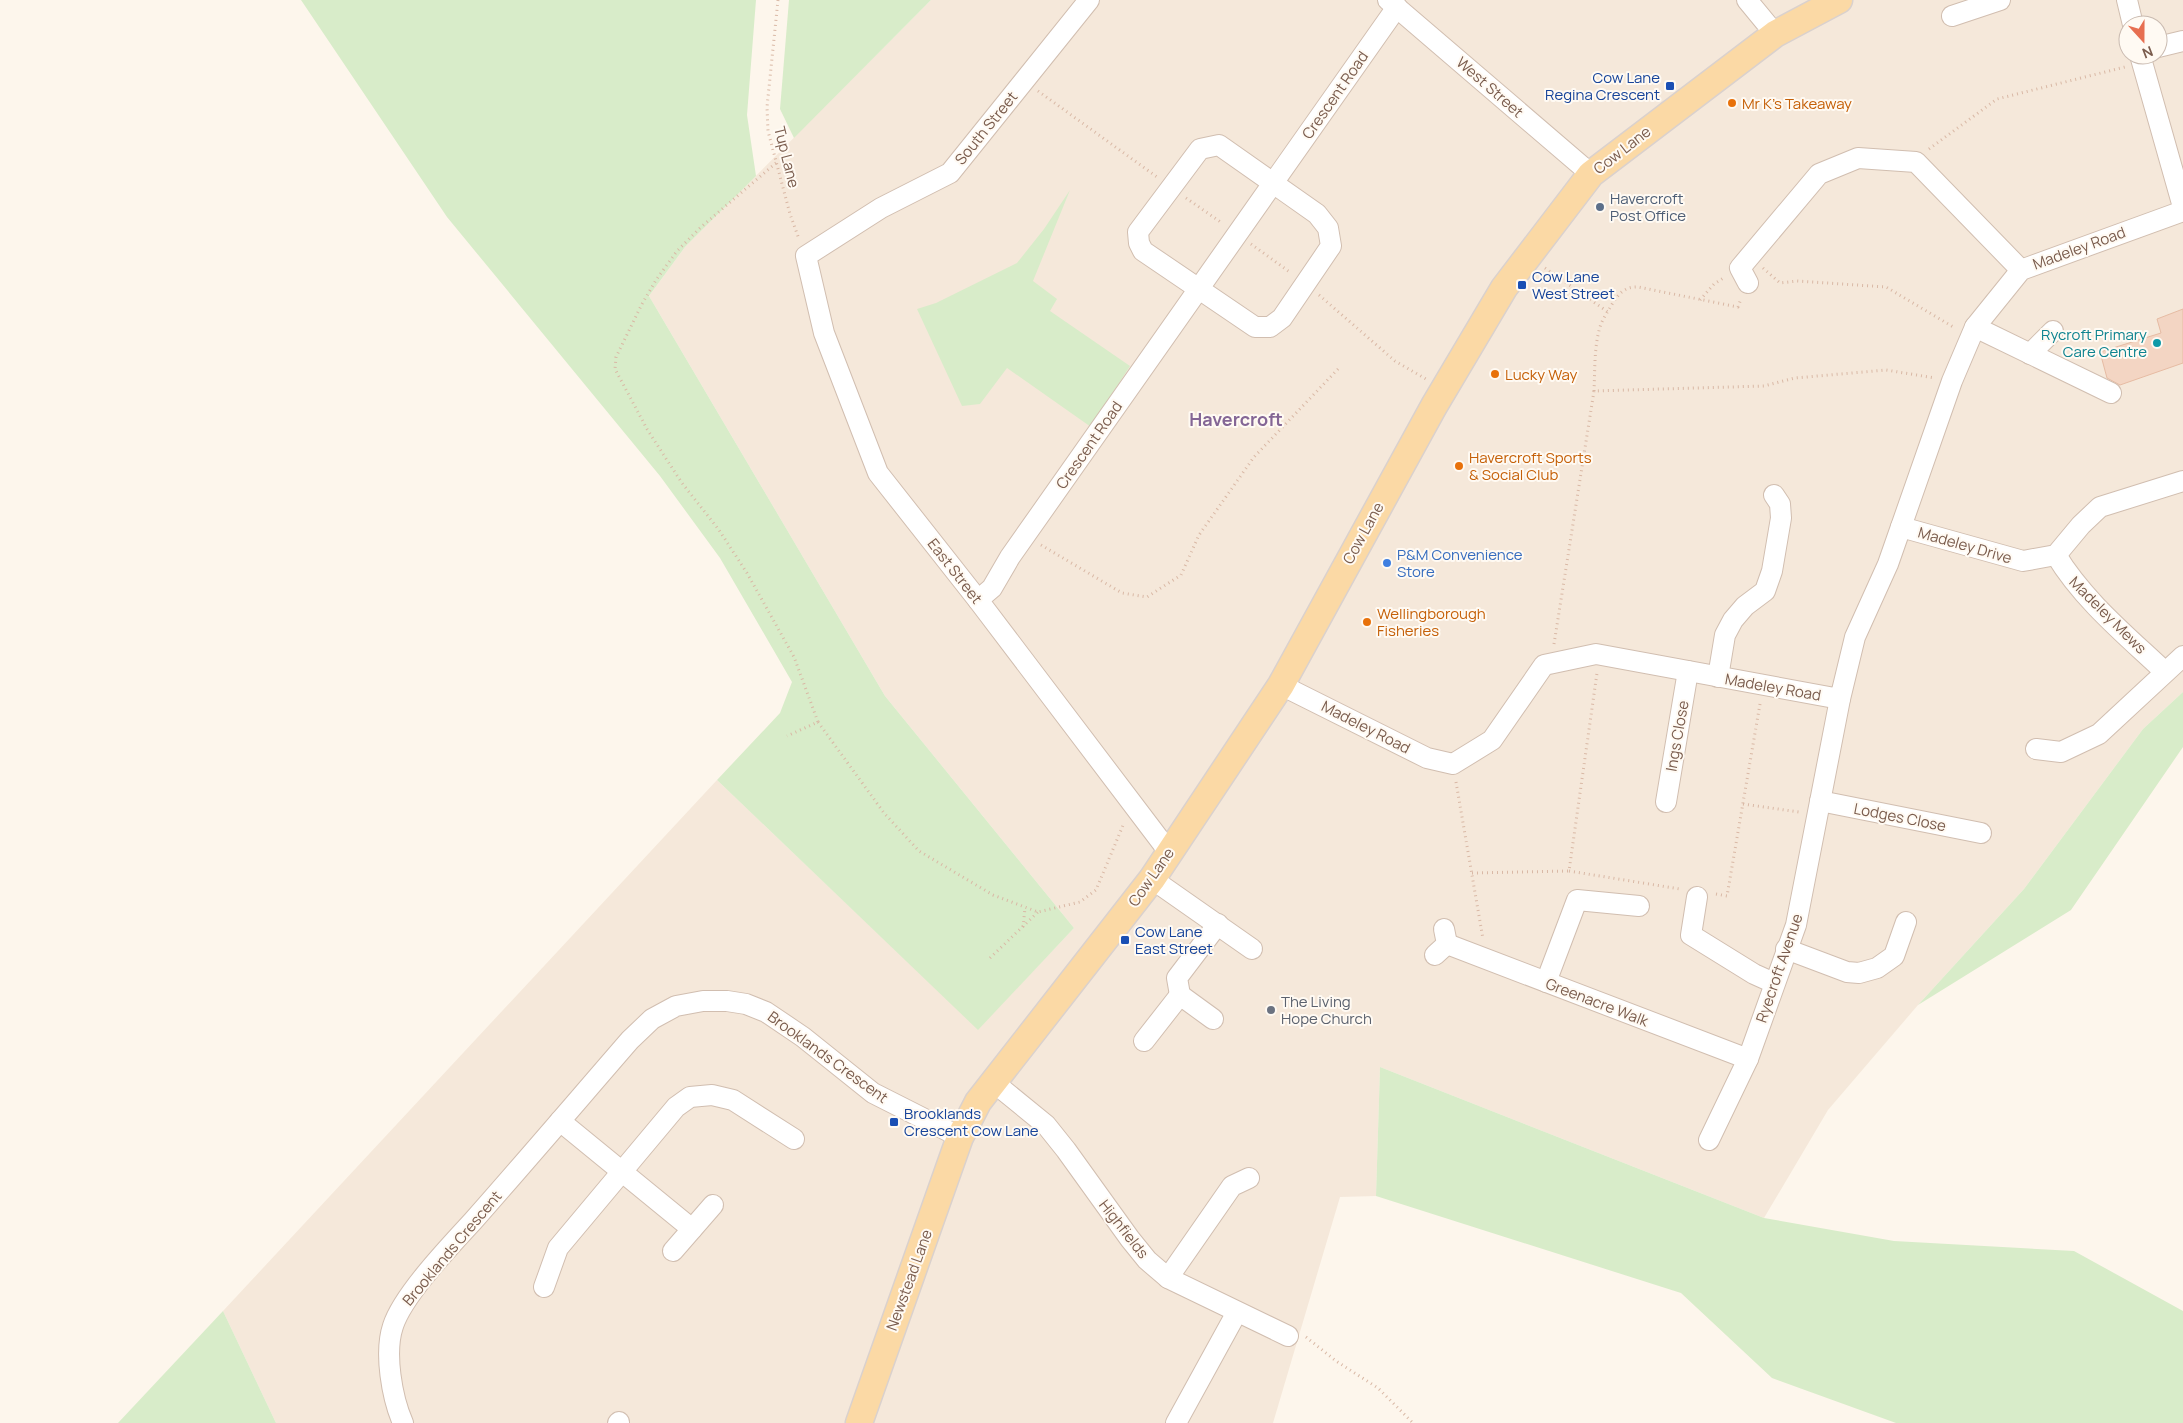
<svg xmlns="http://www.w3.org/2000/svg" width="2183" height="1423" font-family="Manrope,sans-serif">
  <rect width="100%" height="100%" fill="#fdf6ec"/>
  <!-- residential -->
  <path fill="#f5e8da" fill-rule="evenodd" d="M931,0H2183V692L2143,729L2024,889L1918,1005L1828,1110L1764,1218L1380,1067L1376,1196L1340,1197L1273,1423H276L223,1311L717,780L978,1029L1074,928L885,696L649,296L685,247ZM2128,25H2158V55H2128Z"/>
  <!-- green -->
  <g fill="#d8ecc9">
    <path d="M301,0H756L747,115L756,176L685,247L649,296L885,696L1074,928L978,1030L717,780L780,713L792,682L720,558L660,476L447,217Z"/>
    <path d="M789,0H931L794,138L780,109Z"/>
    <path d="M1070,190L1033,281L1057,299L1050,311L1130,366L1091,427L1007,368L980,404L962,406L917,309L936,303L1017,263L1044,229Z"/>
    <path d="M2183,692V747L2071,910L1918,1005L2024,889L2143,729Z"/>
    <path d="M1380,1067L1764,1218L1894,1241L2074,1251L2183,1311V1423H1896L1772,1378L1681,1293L1376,1196Z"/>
    <path d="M223,1311L276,1423H118Z"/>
  </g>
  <!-- building -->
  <path fill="#f3d5c3" stroke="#e6bba3" d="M2183,309V363L2120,385L2107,378L2100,352L2161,333L2157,319Z"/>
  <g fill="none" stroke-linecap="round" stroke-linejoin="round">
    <!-- minor casing -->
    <g stroke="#d1beb0" stroke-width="22">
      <g id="minor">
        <path d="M1089,0L950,173L881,208L806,256L824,333L878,473L978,600L1169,852"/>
        <path d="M1388,0L1591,174"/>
        <path d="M1747,0L1775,34"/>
        <path d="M2127,0L2133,25"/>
        <path d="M1952,16L2000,0"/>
        <path d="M2158,47L2183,41"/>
        <path d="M2140,55L2183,207"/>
        <path d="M1219,145L1317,214L1328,228L1331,246L1282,318L1270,327H1255L1143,251L1139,243L1138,232L1200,149Z"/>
        <path d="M1748,283L1740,268L1819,174L1858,158L1916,162L2021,270"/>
        <path d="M1975,327L2111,393"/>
        <path d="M2030,354L2053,331"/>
        <path d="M1901,527L2023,561L2056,555L2081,525L2100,507L2183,481"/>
        <path d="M2056,555C2083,600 2127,636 2165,672"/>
        <path d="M978,600L992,588L1010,557L1397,7"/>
        <path d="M1718,677L1725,635L1733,620L1745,606L1765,591L1772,571L1781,518L1780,504L1774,495"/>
        <path d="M1281,685L1427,758L1453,764L1492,740L1544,665L1596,654L1840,699L1855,637L1888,564L1952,381L1975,327L2021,270L2183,211"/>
        <path d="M2036,749L2061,752L2099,734L2183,656"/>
        <path d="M1820,801L1981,833"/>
        <path d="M1666,802L1688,671"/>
        <path d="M1152,879L1252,949"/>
        <path d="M1697,897L1691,935L1754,974L1774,983"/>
        <path d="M1447,944L1748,1059"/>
        <path d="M1786,949L1847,972L1859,973L1877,968L1894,956L1906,922"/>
        <path d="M1435,955L1447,944L1444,929"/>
        <path d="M1546,982L1577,900L1639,906"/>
        <path d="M1180,995L1177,978L1218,924"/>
        <path d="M1144,1041L1180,995L1213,1019"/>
        <path d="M992,1081L1046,1125L1066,1150L1130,1239L1147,1260L1168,1278L1288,1336"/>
        <path d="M560,1121L692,1229"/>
        <path d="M1709,1140L1748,1059L1796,925L1840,699"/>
        <path d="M673,1251L713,1205"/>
        <path d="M1168,1278L1232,1186L1249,1178"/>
        <path d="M544,1287L558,1248L676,1107L690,1097L712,1095L733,1100L794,1139"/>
        <path d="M403,1423C392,1398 384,1353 393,1326C403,1295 450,1246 473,1221C526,1161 578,1100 630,1040L652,1019L676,1006L703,1001H727L746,1004L766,1012L803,1037L873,1093L960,1137"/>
        <path d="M618,1423L619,1422"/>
        <path d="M1176,1423L1237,1312"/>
      </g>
    </g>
    <!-- major casing -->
    <g stroke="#dad1cd" stroke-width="29">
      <path id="major" d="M859,1423L960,1137L978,1102L1152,879L1281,685L1434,406L1504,288L1591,174L1775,34L1839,0"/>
    </g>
    <!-- path -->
    <g stroke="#d9b8a5" stroke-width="3" stroke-dasharray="1 4" stroke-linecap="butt">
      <path d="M778,0L767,107L768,131L790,214L799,239"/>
      <path d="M1038,91L1157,177"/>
      <path d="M1929,149L1997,99L2125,67"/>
      <path d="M776,163L700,228L677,251L656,280L642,304L616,357L615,369L647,429L665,457L682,483L719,530L747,573L794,657L818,722L787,736"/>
      <path d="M1186,198L1222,223"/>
      <path d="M1251,244L1291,273"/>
      <path d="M1545,268L1608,312"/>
      <path d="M1763,268L1780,283L1797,281L1886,287L1955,328"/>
      <path d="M1319,295L1395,361L1426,379"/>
      <path d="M1700,300L1714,284L1725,277"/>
      <path d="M1594,391C1595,370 1594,347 1600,327C1602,320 1607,313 1611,306C1617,295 1625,286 1638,287L1738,307L1741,299"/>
      <path d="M1041,545L1122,593L1147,597L1181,575L1199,535L1254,457L1340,367"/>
      <path d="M1554,644L1594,391L1764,386L1795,378L1886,370L1935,378"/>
      <path d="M818,722L884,813L919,851L993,895L1038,912L1080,902L1096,890L1124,823"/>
      <path d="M1456,782L1483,939"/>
      <path d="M1743,804L1799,812"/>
      <path d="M1569,871L1680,889"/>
      <path d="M1472,873L1569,871L1597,673"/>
      <path d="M1716,894L1727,896L1760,704"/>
      <path d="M1023,927L1025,908"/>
      <path d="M990,958L1038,912"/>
      <path d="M1306,1337L1336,1361L1378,1388L1413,1423"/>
    </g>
    <!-- minor -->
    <use href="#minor" stroke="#fff" stroke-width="20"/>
    <!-- major -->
    <use href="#major" stroke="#fbd9a5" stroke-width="26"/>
  </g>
  <!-- markers -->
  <g fill="#1a4fb4" stroke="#fffaf3" stroke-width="2">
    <rect x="1665" y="81" width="10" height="10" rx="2.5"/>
    <rect x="1517" y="280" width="10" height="10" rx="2.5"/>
    <rect x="1120" y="935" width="10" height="10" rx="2.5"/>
    <rect x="889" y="1117" width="10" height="10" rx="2.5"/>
  </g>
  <g fill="#e8710a" stroke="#fffaf3" stroke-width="2">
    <circle cx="1732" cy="103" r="5"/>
    <circle cx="1495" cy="374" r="5"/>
    <circle cx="1459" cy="466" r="5"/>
    <circle cx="1367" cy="622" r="5"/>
  </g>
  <circle fill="#5c6f8a" stroke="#fffaf3" stroke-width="2" cx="1600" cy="207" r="5"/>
  <circle fill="#0f9aa8" stroke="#fffaf3" stroke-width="2" cx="2157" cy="343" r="5"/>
  <circle fill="#3f7fe0" stroke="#fffaf3" stroke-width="2" cx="1387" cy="563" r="5"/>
  <circle fill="#6b7280" stroke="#fffaf3" stroke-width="2" cx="1271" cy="1010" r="5"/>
  <g text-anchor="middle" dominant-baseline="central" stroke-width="4" stroke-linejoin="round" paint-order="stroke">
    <!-- transit labels -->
    <g font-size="15" fill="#164399" stroke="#fffaf3" text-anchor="start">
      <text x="1660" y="77" text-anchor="end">Cow Lane<tspan x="1660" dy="17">Regina Crescent</tspan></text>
      <text x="1532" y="276">Cow Lane<tspan x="1532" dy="17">West Street</tspan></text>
      <text x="1135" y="931">Cow Lane<tspan x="1135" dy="17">East Street</tspan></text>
      <text x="904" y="1113">Brooklands<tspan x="904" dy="17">Crescent Cow Lane</tspan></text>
    </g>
    <!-- street labels -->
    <g font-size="15" fill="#7a5c4d" stroke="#fffaf3">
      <text transform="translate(1490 87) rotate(41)">West Street</text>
      <text transform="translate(1335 95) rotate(-55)">Crescent Road</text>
      <text transform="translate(986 128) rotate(-51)">South Street</text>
      <text transform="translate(1622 150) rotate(-38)">Cow Lane</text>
      <text transform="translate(787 157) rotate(76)">Tup Lane</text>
      <text transform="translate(2079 248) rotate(-20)">Madeley Road</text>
      <text transform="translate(1089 445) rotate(-55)">Crescent Road</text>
      <text transform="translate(1363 533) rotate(-61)">Cow Lane</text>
      <text transform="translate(1965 545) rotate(16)">Madeley Drive</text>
      <text transform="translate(955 571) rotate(52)">East Street</text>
      <text transform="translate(2108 615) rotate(45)">Madeley Mews</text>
      <text transform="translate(1773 687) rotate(10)">Madeley Road</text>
      <text transform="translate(1366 727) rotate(27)">Madeley Road</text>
      <text transform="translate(1677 736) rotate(-80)">Ings Close</text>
      <text transform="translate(1900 817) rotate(11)">Lodges Close</text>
      <text transform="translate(1151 877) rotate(-55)">Cow Lane</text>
      <text transform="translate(1779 968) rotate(-71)">Ryecroft Avenue</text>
      <text transform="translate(1597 1002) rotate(21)">Greenacre Walk</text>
      <text transform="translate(828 1057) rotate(36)">Brooklands Crescent</text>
      <text transform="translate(1124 1229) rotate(52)">Highfields</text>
      <text transform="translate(452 1248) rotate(-50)">Brooklands Crescent</text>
      <text transform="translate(909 1280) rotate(-70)">Newstead Lane</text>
    </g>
    <!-- food labels -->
    <g font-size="15" fill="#c56008" stroke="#fffaf3" text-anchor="start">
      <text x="1742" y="103">Mr K's Takeaway</text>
      <text x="1505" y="374">Lucky Way</text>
      <text x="1469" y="457">Havercroft Sports<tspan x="1469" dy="17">&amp; Social Club</tspan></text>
      <text x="1377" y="613">Wellingborough<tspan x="1377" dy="17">Fisheries</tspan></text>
    </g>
    <!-- service labels -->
    <g font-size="15" fill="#4e5e75" stroke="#fffaf3" text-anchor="start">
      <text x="1610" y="198">Havercroft<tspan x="1610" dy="17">Post Office</tspan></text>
    </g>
    <!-- culture labels -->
    <g font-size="15" fill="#0d838f" stroke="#fffaf3" text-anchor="end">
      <text x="2147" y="334">Rycroft Primary<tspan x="2147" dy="17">Care Centre</tspan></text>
    </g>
    <!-- shop labels -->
    <g font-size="15" fill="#366cbe" stroke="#fffaf3" text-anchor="start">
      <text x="1397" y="554">P&amp;M Convenience<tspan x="1397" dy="17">Store</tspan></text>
    </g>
    <!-- worship labels -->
    <g font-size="15" fill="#5b616d" stroke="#fffaf3" text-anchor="start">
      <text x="1281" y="1001">The Living<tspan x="1281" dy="17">Hope Church</tspan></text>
    </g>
    <!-- quarter labels -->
    <g font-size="18" font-weight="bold" fill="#846695" stroke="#fffaf3">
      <text x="1236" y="419">Havercroft</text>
    </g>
  </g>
  <!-- north arrow -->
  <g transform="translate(2143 40) rotate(159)"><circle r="24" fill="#fffaf3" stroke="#cabbb1"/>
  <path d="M0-4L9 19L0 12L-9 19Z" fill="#e76f51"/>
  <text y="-8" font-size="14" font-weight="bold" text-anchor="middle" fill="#7a5c4d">N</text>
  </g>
</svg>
